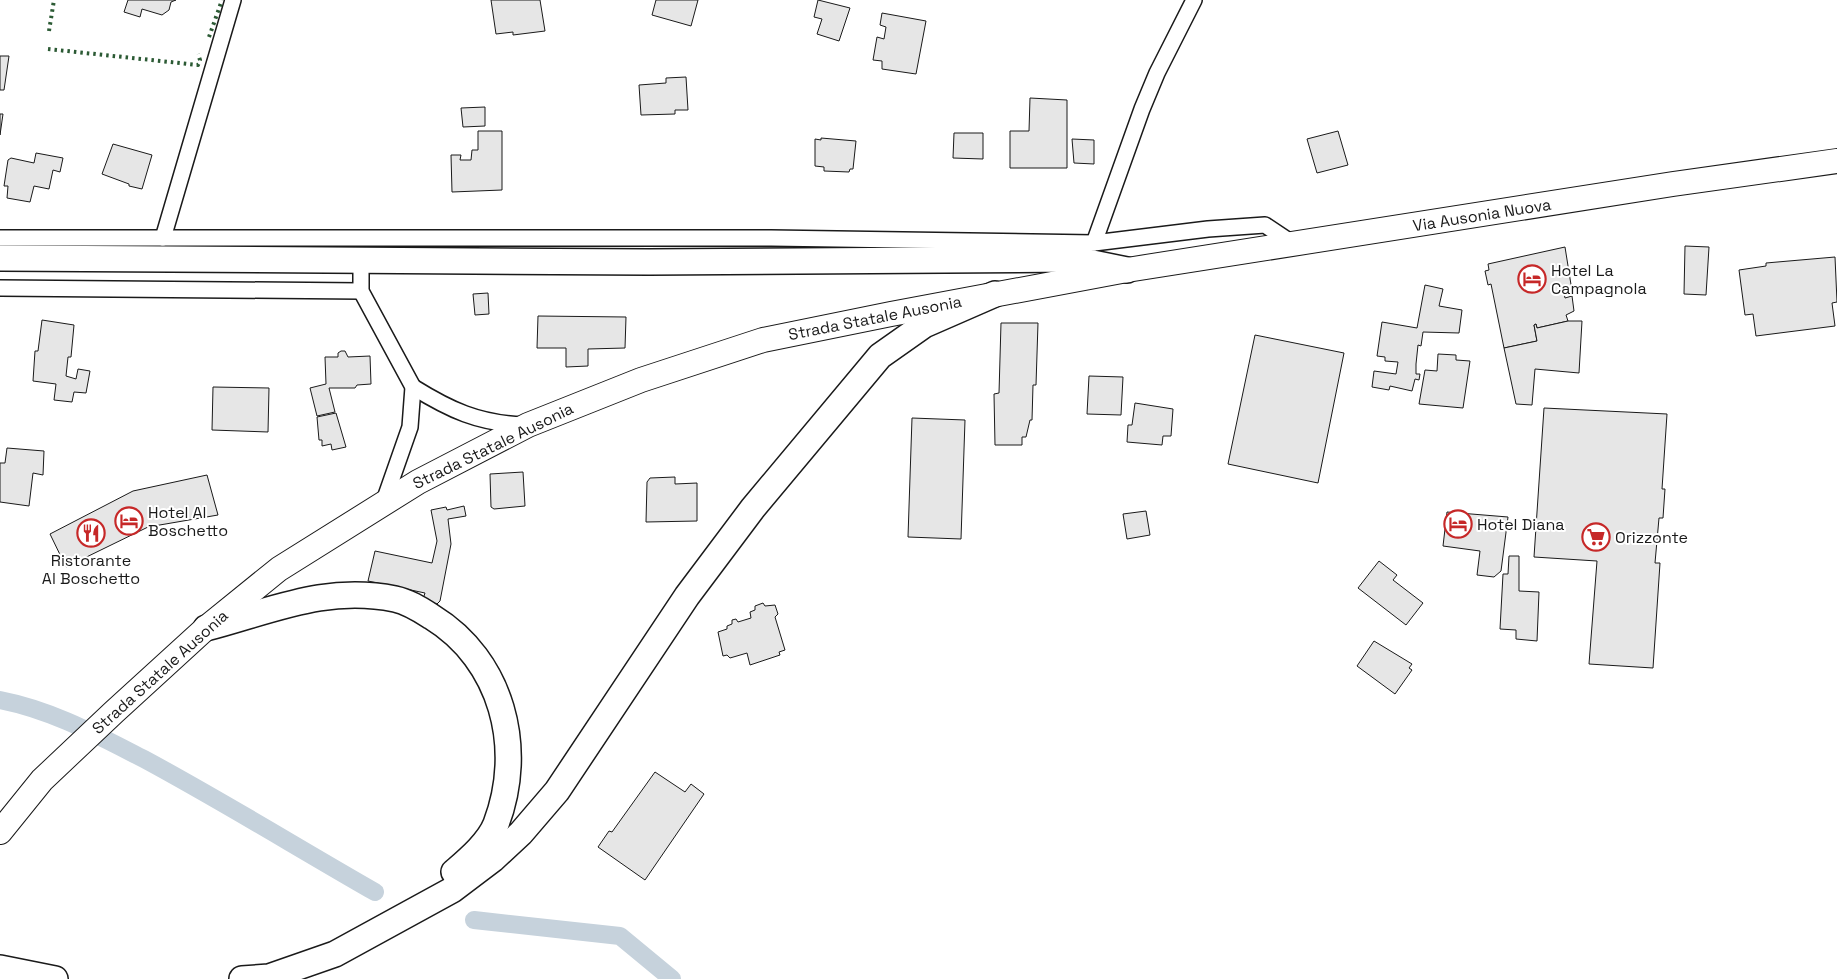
<svg xmlns="http://www.w3.org/2000/svg" width="1837" height="979" font-family="'Space Grotesk',sans-serif">
  <rect width="100%" height="100%" fill="#fff"/>
  <g fill="none" stroke-linecap="round" stroke-linejoin="round">
    <!-- canal -->
    <g stroke="#c6d2dc" stroke-width="18">
      <path d="M0,700C52,710 97,735 144,759C222,801 298,848 375,892"/>
      <path d="M474,920L620,936L672,979"/>
    </g>
  </g>
  <!-- building -->
  <g fill="#e6e6e6" stroke="#1a1a1a">
    <path d="M128,0H176L171,2L169,10L162,15L142,9L140,17L124,12Z"/>
    <path d="M491,0H540L545,31L513,35V32L496,34Z"/>
    <path d="M656,0H698L691,26L652,15Z"/>
    <path d="M818,0L850,8L839,41L817,34L822,19L814,17Z"/>
    <path d="M882,13L926,21L916,74L882,69V61L873,60L877,37L884,39L886,27L880,25Z"/>
    <path d="M0,56H9L4,90H0Z"/>
    <path d="M686,77L688,110H675V114L641,115L639,85L666,83V78Z"/>
    <path d="M1030,98L1067,100V168H1010V131H1029Z"/>
    <path d="M485,107V126L463,127L461,108Z"/>
    <path d="M0,114H3L0,135Z"/>
    <path d="M478,131H502V190L452,192L451,155H461L460,160H471L472,150H478Z"/>
    <path d="M1338,131L1348,165L1317,173L1307,139Z"/>
    <path d="M954,133H983V159L953,158Z"/>
    <path d="M821,138L856,141L853,169H850L849,172L824,171V167L815,166V139L821,140Z"/>
    <path d="M1072,139L1094,140V164L1074,163Z"/>
    <path d="M113,144L152,155L142,189L129,186V184L102,174Z"/>
    <path d="M36,153L63,158L60,172L53,170L49,189L34,186L30,202L7,198L8,186H4L8,160L11,158L34,163Z"/>
    <path d="M1685,246L1709,247L1706,295L1684,294Z"/>
    <path d="M1565,247L1572,291L1564,293L1565,298L1572,296L1574,311L1566,315L1568,321L1537,328L1536,324L1534,325L1537,341L1504,348L1491,284L1488,285L1485,271L1489,270L1488,264Z"/>
    <path d="M1835,257L1837,302L1832,303L1835,326L1756,336L1753,314L1745,315L1739,270L1766,266V263Z"/>
    <path d="M1425,285L1443,289L1439,306L1462,310L1459,333L1423,332L1421,346L1418,345L1416,364V374H1420L1419,380L1415,379L1412,391L1390,386L1389,390L1372,387L1374,371L1396,374L1398,362L1385,361V357L1377,356L1382,322L1417,328Z"/>
    <path d="M488,293L489,314L475,315L473,294Z"/>
    <path d="M538,316L626,317L625,348L588,349V366L566,367V348H537Z"/>
    <path d="M42,320L74,325L71,357H68L66,376L76,379L78,369L90,371L86,393L74,392L72,402L54,400L56,384L33,381L35,351H38Z"/>
    <path d="M1568,321H1582L1579,373L1535,369L1532,405L1516,404L1504,348L1537,341L1534,325L1536,324L1537,328Z"/>
    <path d="M1001,323H1038L1036,385H1033L1032,420H1030L1026,437H1022V445H995L994,394L999,393Z"/>
    <path d="M1255,335L1344,353L1318,483L1228,464Z"/>
    <path d="M341,351H345L348,357L370,356L371,384L357,385L355,388H329L335,412L317,416L310,388L326,384L325,357H338V353Z"/>
    <path d="M1438,354L1456,355V360L1470,361L1463,408L1419,404L1425,370L1437,371Z"/>
    <path d="M1089,376L1123,377L1121,415L1087,414Z"/>
    <path d="M213,387L269,388L268,432L212,430Z"/>
    <path d="M1135,403L1173,409L1171,436H1163L1162,445L1127,442L1128,425H1132Z"/>
    <path d="M1544,408L1667,414L1662,489H1665L1663,518H1659L1655,563H1660L1653,668L1589,664L1597,561L1534,557Z"/>
    <path d="M336,413L346,447L332,450L331,444L322,446V440H319L317,417Z"/>
    <path d="M912,418L965,420L961,539L908,537Z"/>
    <path d="M7,448L44,451L43,475L33,473L29,506L0,502V463H5Z"/>
    <path d="M523,472L525,506L494,509L491,507L490,474Z"/>
    <path d="M207,475L218,515L148,527L66,567L50,534L133,491Z"/>
    <path d="M675,477V484L697,483V521L646,522L647,482L650,478Z"/>
    <path d="M464,506L466,516L448,519L451,544L440,601L437,604L423,599L425,593L368,581L375,551L432,563L437,541L431,510L446,507L447,510Z"/>
    <path d="M1146,511L1150,535L1127,539L1123,514Z"/>
    <path d="M1447,512L1508,517L1501,571L1494,577L1477,575L1480,551L1443,546Z"/>
    <path d="M1509,556H1519V591L1539,592L1537,641L1516,639V630L1500,629L1503,574H1508Z"/>
    <path d="M1379,561L1397,575L1393,580L1423,603L1406,625L1358,588Z"/>
    <path d="M763,603L765,606L775,605L778,614L775,617L785,650L779,652L780,655L750,665L747,653L730,658L727,655L723,656L718,632L727,629V626L732,624V620L736,619L738,622L751,618L750,612L755,610V606Z"/>
    <path d="M1374,641L1412,664L1409,668L1412,670L1395,694L1357,666Z"/>
    <path d="M655,772L685,792L691,784L704,794L645,880L598,847L609,831L612,832Z"/>
  </g>
  <g fill="none" stroke-linecap="round" stroke-linejoin="round">
    <!-- minor casing -->
    <g stroke="#1a1a1a" stroke-width="18">
      <g id="minor">
        <path d="M0,238H771L1094,243L1208,229L1265,225L1295,245"/>
        <path d="M163,238L233,0"/>
        <path d="M1094,243L1142,109L1157,73L1194,0"/>
        <path d="M361,260V291L413,387L410,427L383,504"/>
        <path d="M0,288L361,291"/>
        <path d="M413,387C450,410 478,423 523,425"/>
      </g>
    </g>
    <!-- primary casing -->
    <g stroke="#1a1a1a" stroke-width="26">
      <path id="primary" d="M0,832L42,780L114,712L206,628L279,569L418,482L528,425L641,380L763,340L891,314L1127,270L1673,184L1837,161"/>
    </g>
    <!-- trunk casing -->
    <g stroke="#1a1a1a" stroke-width="28">
      <g id="trunk">
        <path d="M0,258L649,262L1073,259L1127,270"/>
        <path d="M206,628C272,611 325,585 395,599C409,602 421,610 432,617C502,660 525,748 496,824C489,842 469,859 454,872"/>
        <path d="M0,968L55,979"/>
        <path d="M242,979L269,977L335,954L452,890L493,859L521,833L557,791L687,596L753,508L880,356L924,325L995,294"/>
      </g>
    </g>
    <!-- minor -->
    <use href="#minor" stroke="#fff" stroke-width="15"/>
    <!-- primary -->
    <use href="#primary" stroke="#fff" stroke-width="24"/>
    <!-- trunk -->
    <use href="#trunk" stroke="#fff" stroke-width="25"/>
    <!-- hedge -->
    <g stroke="#2b5a34" stroke-width="4" stroke-dasharray="2.5 4" stroke-linecap="butt">
      <path d="M49,31L54,0"/>
      <path d="M209,37L222,0"/>
      <path d="M48,49L198,65L200,60L198,54"/>
    </g>
  </g>
  <!-- icons -->
  <defs>
    <g id="hotel-ring" transform="scale(1.4375)"><circle r="9.5" fill="#fff" stroke="#c62828" stroke-width="1.5"/><path d="M-6-4.5h1.5V1H6V5H4.5V3h-9V5H-6ZM-4 0a1.8 1.8 0 1 1 3.6 0ZM.5 0V-2.5h3Q6-2.5 6 0Z" fill="#c62828"/></g>
    <g id="restaurant-ring" transform="scale(1.4375)"><circle r="9.5" fill="#fff" stroke="#c62828" stroke-width="1.5"/><path d="M-5-6h1v4h1v-4h1v4h1v-4h1v5L-1.5 .5V6h-2V.5L-5-1ZM5-6V6H3V1.5H1.5Q1.5-4 5-6Z" fill="#c62828"/></g>
    <g id="supermarket-ring" transform="scale(1.4375)"><circle r="9.5" fill="#fff" stroke="#c62828" stroke-width="1.5"/><path d="M-6-5.5h2.5l.6 2H6L4.5 2H-2.5L-4.4-4H-6ZM-1.5 3.2a1.3 1.3 0 1 0 .1 0ZM3 3.2a1.3 1.3 0 1 0 .1 0Z" fill="#c62828"/></g>
  </defs>
  <g fill-rule="evenodd">
    <use href="#hotel-ring" x="1532" y="279"/>
    <use href="#hotel-ring" x="129" y="521"/>
    <use href="#hotel-ring" x="1458" y="524"/>
    <use href="#restaurant-ring" x="91" y="533"/>
    <use href="#supermarket-ring" x="1596" y="537"/>
  </g>
  <g text-anchor="middle" dominant-baseline="central" stroke-width="4" stroke-linejoin="round" paint-order="stroke">
    <!-- street labels -->
    <g font-size="16" fill="#1a1a1a" stroke="#fff">
      <text transform="translate(1482 215) rotate(-9)">Via Ausonia Nuova</text>
      <text transform="translate(875 318) rotate(-11)">Strada Statale Ausonia</text>
      <text transform="translate(493 446) rotate(-26)">Strada Statale Ausonia</text>
      <text transform="translate(160 672) rotate(-42)">Strada Statale Ausonia</text>
    </g>
    <!-- poi labels -->
    <g font-size="16" fill="#1a1a1a" stroke="#fff" text-anchor="start">
      <text x="1551" y="270">Hotel La<tspan x="1551" dy="18">Campagnola</tspan></text>
      <text x="148" y="512">Hotel Al<tspan x="148" dy="18">Boschetto</tspan></text>
      <text x="1477" y="524">Hotel Diana</text>
      <text x="1615" y="537">Orizzonte</text>
      <text x="91" y="560" text-anchor="middle">Ristorante<tspan x="91" dy="18">Al Boschetto</tspan></text>
    </g>
  </g>
</svg>
